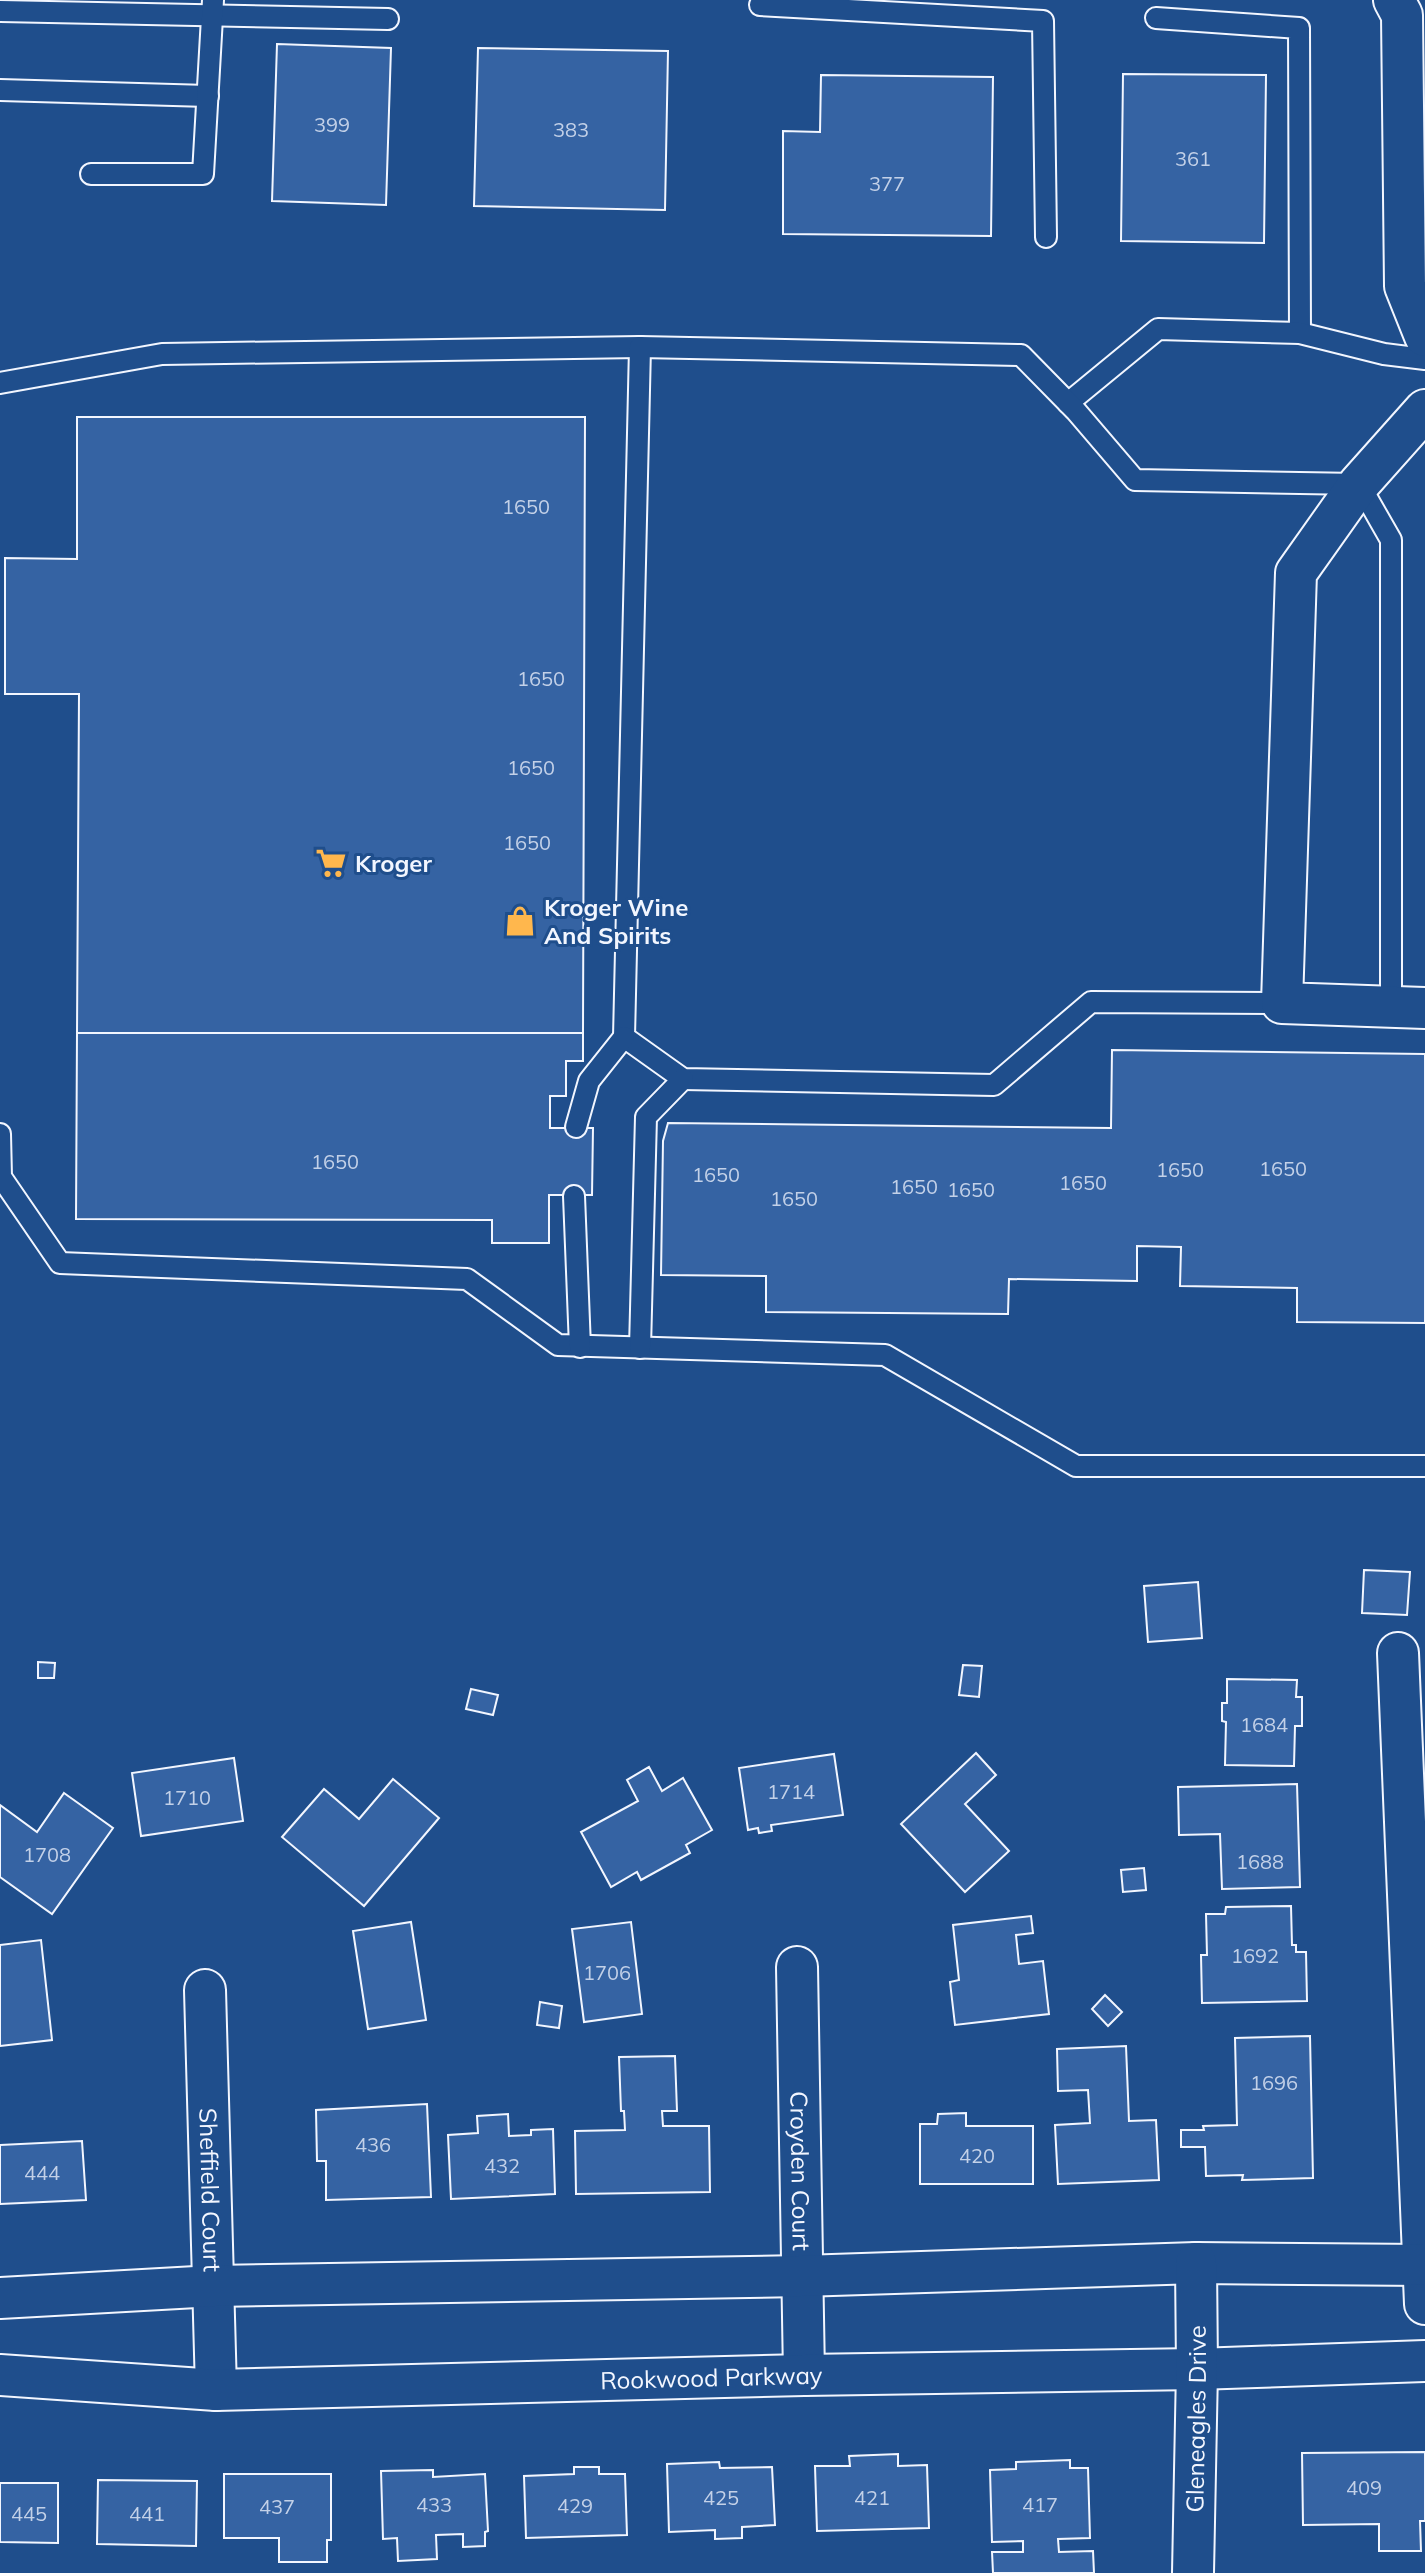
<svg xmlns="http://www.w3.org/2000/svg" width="1425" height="2573" font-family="Mulish,sans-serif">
  <rect width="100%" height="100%" fill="#1f4e8c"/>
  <!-- building -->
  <g fill="#3563a3" stroke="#f2f6ff" stroke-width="2">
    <path d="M277,44L391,48L386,205L272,201Z"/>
    <path d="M478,48L668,51L665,210L474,206Z"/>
    <path d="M1123,74L1266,75L1264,243L1121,241Z"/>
    <path d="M821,75L993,77L991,236L783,234V131L820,132Z"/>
    <path d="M77,417H585L583,1033H77L79,694H5V558L77,559Z"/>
    <path d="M77,1033H583V1061H566V1096H550V1128H593L592,1195H549V1243H492V1220L76,1219Z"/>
    <path d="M1112,1050L1425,1054V1323L1297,1322V1288L1180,1286L1181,1247L1137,1246V1281L1009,1279L1008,1314L766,1312V1276L661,1275L663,1141L668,1123L1111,1128Z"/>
    <path d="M1364,1570L1410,1572L1407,1615L1362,1613Z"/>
    <path d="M1198,1582L1202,1638L1148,1642L1144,1586Z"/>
    <path d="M38,1662L55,1663L54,1678H38Z"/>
    <path d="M963,1665L982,1666L979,1697L959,1695Z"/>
    <path d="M1227,1679L1297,1680L1296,1697H1302V1726H1295L1294,1766L1225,1765L1226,1722L1222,1721V1703H1227Z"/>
    <path d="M471,1689L498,1695L493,1715L466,1709Z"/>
    <path d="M976,1753L996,1775L965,1804L1009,1851L965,1892L901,1824Z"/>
    <path d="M834,1754L843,1815L771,1825L772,1831L759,1833L758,1828L748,1830L739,1768Z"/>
    <path d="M234,1758L243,1821L141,1836L132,1773Z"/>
    <path d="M649,1767L662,1791L683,1778L712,1830L686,1845L690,1853L641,1880L637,1872L611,1887L581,1832L638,1801L627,1780Z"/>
    <path d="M393,1779L439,1818L364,1906L282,1837L324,1789L359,1819Z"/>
    <path d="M1297,1784L1300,1887L1222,1889L1220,1834L1179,1835L1178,1787Z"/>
    <path d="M64,1793L113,1828L52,1914L0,1877V1805L37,1832Z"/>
    <path d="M1144,1868L1146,1890L1123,1892L1121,1870Z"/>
    <path d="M1291,1906L1292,1945H1296V1952H1306L1307,2001L1202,2003L1201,1955H1207L1206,1914H1225L1226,1907Z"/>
    <path d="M1031,1916L1033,1933L1016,1935L1019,1964L1043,1961L1049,2014L955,2025L950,1982L959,1980L953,1925Z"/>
    <path d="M411,1922L426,2020L368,2029L353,1931Z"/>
    <path d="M631,1922L642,2014L584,2022L572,1929Z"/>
    <path d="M41,1940L52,2040L0,2046V1945Z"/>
    <path d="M1105,1995L1122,2012L1108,2026L1092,2009Z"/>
    <path d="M540,2002L562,2006L559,2028L537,2025Z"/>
    <path d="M1310,2036L1313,2178L1242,2180L1243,2175L1206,2176L1205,2147H1181V2130H1204L1203,2126L1237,2125L1235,2038Z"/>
    <path d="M1126,2046L1129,2121L1156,2120L1159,2180L1058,2184L1055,2125L1090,2123L1088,2090L1058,2091L1057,2049Z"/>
    <path d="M675,2056L677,2111H662L663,2126H709L710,2192L576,2194L575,2131L625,2130L624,2111H621L619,2057Z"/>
    <path d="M427,2104L431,2197L326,2200V2161H317L316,2110Z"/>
    <path d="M966,2113V2126H1033V2184H920V2124H937L938,2114Z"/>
    <path d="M508,2114L509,2136L531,2135V2130L553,2129L555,2194L451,2199L448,2135L478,2133L477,2116Z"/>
    <path d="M82,2141L86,2200L0,2204V2145Z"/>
    <path d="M1425,2452V2521H1420L1421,2551H1379V2524L1303,2525L1302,2453Z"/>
    <path d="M898,2454V2466L927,2465L929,2528L817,2531L815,2466H850L849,2456Z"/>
    <path d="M1070,2460V2468H1088L1090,2538L1058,2539L1059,2552L1093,2551L1094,2573H993L992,2552H1023V2541L992,2542L990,2470L1016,2469V2462Z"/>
    <path d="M719,2462L720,2468L772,2467L775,2525L742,2527V2538L715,2539V2530L669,2532L667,2464Z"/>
    <path d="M574,2467H599V2474H625L627,2535L526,2538L524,2476L574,2474Z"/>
    <path d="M433,2470V2477L485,2474L488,2531L485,2532V2546L463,2547V2534L436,2535L437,2559L398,2561L397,2538L383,2539L381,2471Z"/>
    <path d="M224,2474H331V2540H327V2562H279V2538H224Z"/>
    <path d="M98,2480L197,2481L196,2546L97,2544Z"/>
    <path d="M0,2483H58V2543L0,2542Z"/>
  </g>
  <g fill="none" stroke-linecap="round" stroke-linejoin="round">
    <!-- lane casing -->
    <g stroke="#f2f6ff" stroke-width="24">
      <g id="lane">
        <path d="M760,5L1043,21L1046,237"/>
        <path d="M0,11L388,19"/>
        <path d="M1156,18L1299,28L1300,333"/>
        <path d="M0,90L208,96"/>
        <path d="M91,174H203L213,0"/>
        <path d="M0,383L162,354L640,347"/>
        <path d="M1068,403L1158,329L1300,333L1384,354L1425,359"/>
        <path d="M1282,1003L1091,1002L994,1085L683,1079L624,1037L640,347L1021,355L1076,411L1135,480L1359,484L1391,540V1007"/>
        <path d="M576,1127L589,1081L624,1037"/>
        <path d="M0,1134L1,1177L60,1263L467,1279L558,1345L885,1355L1076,1466H1425"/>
        <path d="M574,1196L580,1347"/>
        <path d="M640,1348L646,1117L683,1079"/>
      </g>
    </g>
    <!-- street casing -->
    <g stroke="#f2f6ff" stroke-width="44">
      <g id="street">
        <path d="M1394,0L1402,15L1405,286L1425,336"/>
        <path d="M1425,410L1359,484L1296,573L1282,1003L1425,1008"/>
        <path d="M1398,1653L1425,2304"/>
        <path id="s1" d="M797,1967L804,2375"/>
        <path id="s2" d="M205,1990L216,2390"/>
        <path d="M0,2298L214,2286L802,2276L1196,2263L1425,2265"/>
        <path id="s3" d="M0,2375L216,2390L804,2375L1197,2369L1425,2361"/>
        <path id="s4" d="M1193,2573L1197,2369L1196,2263"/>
      </g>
    </g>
    <!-- lane -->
    <use href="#lane" stroke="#1f4e8c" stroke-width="20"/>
    <!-- street -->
    <use href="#street" stroke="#1f4e8c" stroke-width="40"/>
  </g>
  <!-- icons -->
  <defs>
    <g id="supermarket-bare" transform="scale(2.4)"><path d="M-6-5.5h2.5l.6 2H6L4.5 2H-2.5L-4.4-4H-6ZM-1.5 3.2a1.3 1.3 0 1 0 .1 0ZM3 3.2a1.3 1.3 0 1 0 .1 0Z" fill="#ffb74d" stroke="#1f4e8c" stroke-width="2.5" paint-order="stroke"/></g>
    <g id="shop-bare" transform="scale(2.4)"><path d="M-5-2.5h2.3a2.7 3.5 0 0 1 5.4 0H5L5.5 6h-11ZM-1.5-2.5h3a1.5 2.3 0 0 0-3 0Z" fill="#ffb74d" stroke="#1f4e8c" stroke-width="2.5" paint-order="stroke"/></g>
  </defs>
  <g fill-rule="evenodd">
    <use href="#supermarket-bare" x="331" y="863"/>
    <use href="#shop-bare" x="520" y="921"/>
  </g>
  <g text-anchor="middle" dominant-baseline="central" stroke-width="6" stroke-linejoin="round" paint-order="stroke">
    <!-- number labels -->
    <g font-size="20" fill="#c3d1e8">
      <text x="332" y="124">399</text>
      <text x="571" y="129">383</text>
      <text x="1193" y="158">361</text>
      <text x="887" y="183">377</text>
      <text x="526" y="506">1650</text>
      <text x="541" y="678">1650</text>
      <text x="531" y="767">1650</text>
      <text x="527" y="842">1650</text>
      <text x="335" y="1161">1650</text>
      <text x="1283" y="1168">1650</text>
      <text x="1180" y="1169">1650</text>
      <text x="716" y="1174">1650</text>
      <text x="1083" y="1182">1650</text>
      <text x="914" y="1186">1650</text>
      <text x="971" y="1189">1650</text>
      <text x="794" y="1198">1650</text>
      <text x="1264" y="1724">1684</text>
      <text x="791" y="1791">1714</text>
      <text x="187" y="1797">1710</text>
      <text x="47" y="1854">1708</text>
      <text x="1260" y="1861">1688</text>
      <text x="1255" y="1955">1692</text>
      <text x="607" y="1972">1706</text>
      <text x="1274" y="2082">1696</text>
      <text x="373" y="2144">436</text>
      <text x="977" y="2155">420</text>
      <text x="502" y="2165">432</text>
      <text x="42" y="2172">444</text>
      <text x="1364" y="2487">409</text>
      <text x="721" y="2497">425</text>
      <text x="872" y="2497">421</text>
      <text x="434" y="2504">433</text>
      <text x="1040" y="2504">417</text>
      <text x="575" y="2505">429</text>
      <text x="277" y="2506">437</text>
      <text x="29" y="2513">445</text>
      <text x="147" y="2513">441</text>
    </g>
    <!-- poi labels -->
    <g font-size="24" font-weight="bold" fill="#f2f6ff" stroke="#1f4e8c" text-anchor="start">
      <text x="355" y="863">Kroger</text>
      <text x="544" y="907">Kroger Wine<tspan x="544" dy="28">And Spirits</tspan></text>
    </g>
    <!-- street labels -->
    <g font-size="24" fill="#f2f6ff" stroke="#1f4e8c">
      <text stroke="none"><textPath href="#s1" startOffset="204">Croyden Court</textPath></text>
      <text stroke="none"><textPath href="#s2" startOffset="200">Sheffield Court</textPath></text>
      <text stroke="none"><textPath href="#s3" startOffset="712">Rookwood Parkway</textPath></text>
      <text stroke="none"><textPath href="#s4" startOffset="154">Gleneagles Drive</textPath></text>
    </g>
  </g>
</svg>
